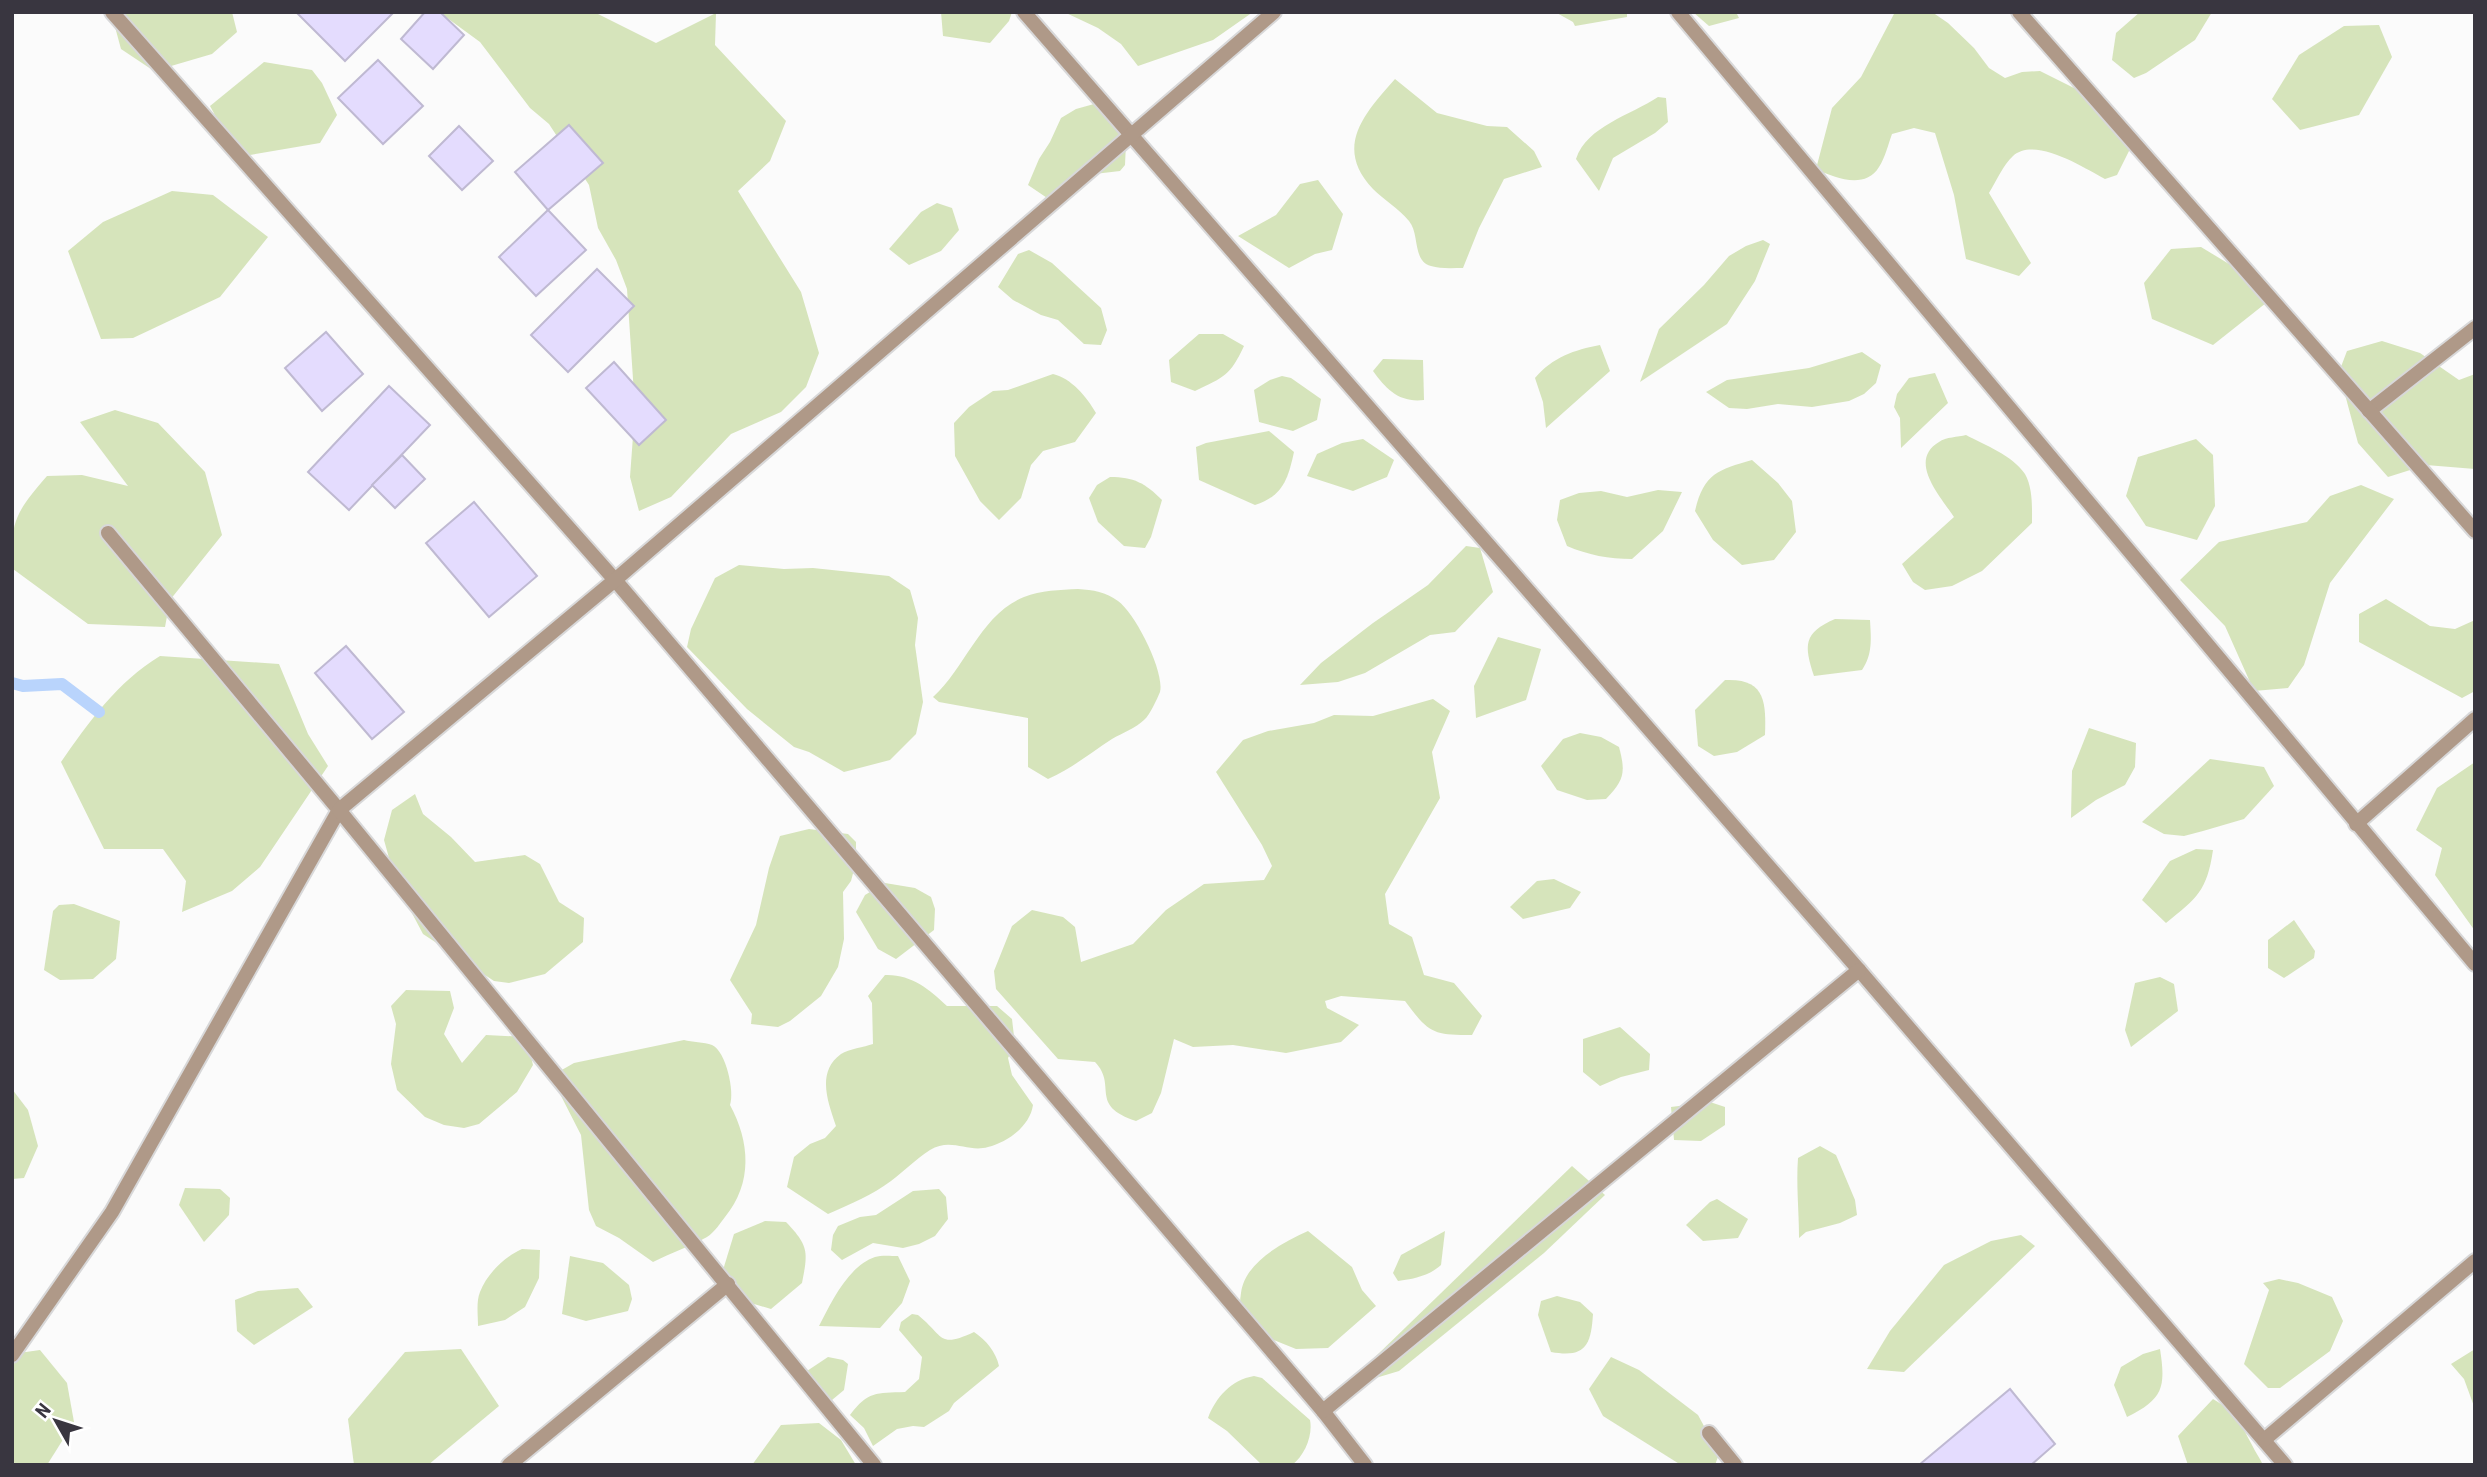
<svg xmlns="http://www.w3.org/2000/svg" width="2487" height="1477" font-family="'Roboto Condensed',sans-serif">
  <rect width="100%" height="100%" fill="#fbfbfb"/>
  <!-- green -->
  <g fill="#d6e4bb">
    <path d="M111,12H232L237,32L212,54L154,71L121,49Z"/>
    <path d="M439,12H594L656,43L716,13L715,45L786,121L770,161L738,191L801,292L819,353L806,387L781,412L731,434L671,497L639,511L630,477L635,409L627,289L616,260L598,228L589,185L549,124L530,108L480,42Z"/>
    <path d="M941,12H1012L1009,21L990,43L943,36Z"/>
    <path d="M1064,12H1253L1213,40L1138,66L1121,44L1098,28Z"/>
    <path d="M1555,12H1627V17L1575,26L1573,22Z"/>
    <path d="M1693,12H1736L1739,18L1709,26Z"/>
    <path d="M1895,12H1932L1948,23L1974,48L1989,68L2005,78L2022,72L2040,71L2080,91L2132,145L2117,175L2105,179C2084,168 2035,136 2013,156C2003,165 1996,182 1989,193L2031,263L2019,276L1966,259L1954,195L1935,133L1914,128L1892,134C1888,145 1885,158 1879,167C1865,190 1835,178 1816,169L1832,108L1861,77Z"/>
    <path d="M2140,12H2212L2195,40L2146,73L2134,78L2112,60L2116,33Z"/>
    <path d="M2379,25L2392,57L2359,115L2300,130L2272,99L2299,55L2344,26Z"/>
    <path d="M264,62L312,70L322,83L337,115L320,143L238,157L210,106Z"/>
    <path d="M1395,79L1437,113L1487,126L1507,127L1534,151L1542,167L1504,179L1479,228L1463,268C1453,268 1440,269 1431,266C1412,261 1420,234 1409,221C1398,208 1384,200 1373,189C1333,147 1365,113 1395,79Z"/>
    <path d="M1658,97L1666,98L1668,122L1655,133L1613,158L1599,191L1576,159C1587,126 1631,115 1658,97Z"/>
    <path d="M1094,104L1115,110L1127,121L1125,165L1120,171L1086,175L1056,204L1028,185L1039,159L1050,142L1061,118L1076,109Z"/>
    <path d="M1318,180L1343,214L1332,250L1315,254L1289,268L1238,236L1276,215L1300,184Z"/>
    <path d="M172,191L213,195L268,237L220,297L133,338L101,339L68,251L103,222Z"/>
    <path d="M937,203L952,208L959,230L941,251L909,265L889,249L921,212Z"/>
    <path d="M1763,240L1770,244L1755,281L1727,324L1640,382L1659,329L1704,285L1729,256L1746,246Z"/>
    <path d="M2201,247L2234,267L2266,303L2213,345L2152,319L2144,283L2171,249Z"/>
    <path d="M1029,250L1052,263L1101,308L1107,330L1101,345L1084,344L1058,320L1041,315L1013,300L998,287L1018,254Z"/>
    <path d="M1199,334H1223L1244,346C1230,376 1224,377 1195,391L1171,382L1169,360Z"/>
    <path d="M2382,341L2420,353L2459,380L2475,374V469L2426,465L2388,477L2358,443L2339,372L2347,351Z"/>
    <path d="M1600,345L1610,371L1546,428L1543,402L1535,378C1553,357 1574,350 1600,345Z"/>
    <path d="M1862,352L1881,365L1876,383L1864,394L1849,401L1812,407L1778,404L1747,409L1729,408L1706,392L1727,380L1809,368Z"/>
    <path d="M1383,359L1423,360L1424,400C1399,403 1386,389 1373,371Z"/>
    <path d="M1935,373L1948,403L1901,448L1900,418L1894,407L1897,394L1909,378Z"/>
    <path d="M1053,374C1071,378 1087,397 1096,413L1075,442L1043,451L1031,465L1021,498L999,520L980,501L955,456L954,423L969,407L993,391L1008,390Z"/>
    <path d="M1282,376L1291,378L1321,399L1317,420L1293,431L1259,422L1254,390L1270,380Z"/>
    <path d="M115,410L158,423L205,472L222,535L170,600L165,627L88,624L13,569C9,521 17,511 47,476L82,475L128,486L80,422Z"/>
    <path d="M1269,431L1294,452C1288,479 1283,496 1255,505L1199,480L1196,447L1206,443Z"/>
    <path d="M1966,435C1985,445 2012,455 2025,474C2033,488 2032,508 2032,523L1982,571L1952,586L1925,590L1913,582L1902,564L1954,517C1941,497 1907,461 1939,442C1946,437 1958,437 1966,435Z"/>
    <path d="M1363,439L1394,460L1387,477L1353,491L1307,476L1317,454L1342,443Z"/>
    <path d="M2196,439L2213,455L2215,506L2197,540L2146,526L2126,496L2138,457Z"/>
    <path d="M1752,460L1778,483L1792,501L1796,532L1774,560L1742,565L1713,540L1695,511C1704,473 1718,470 1752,460Z"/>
    <path d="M1110,477C1134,477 1145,483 1162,500L1151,537L1145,548L1124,546L1098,522L1089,498L1097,485Z"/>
    <path d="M2361,485L2394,499L2330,583L2304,665L2288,688L2254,691L2225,626L2180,580L2219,542L2307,522L2330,496Z"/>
    <path d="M1658,490L1682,492L1663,531L1632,559C1609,559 1588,555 1567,546L1557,520L1560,500L1579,493L1601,491L1627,497Z"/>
    <path d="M1466,546L1480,548L1493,592L1455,632L1430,635L1365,673L1338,682L1300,685L1321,663L1373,623L1428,585Z"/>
    <path d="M739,565L784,569L813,568L889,576L910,590L918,618L915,645L923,702L916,734L890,760L844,772L809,752L794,747L747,709L687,647L691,629L715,578Z"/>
    <path d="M1078,589C1093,590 1106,592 1118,601C1135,613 1165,672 1160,692C1157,699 1150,715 1144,720C1136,728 1122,733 1112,739C1089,754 1074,767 1048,779L1028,767V718L939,702L933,697C966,667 981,614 1024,597C1041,590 1060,590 1078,589Z"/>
    <path d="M2386,599L2430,626L2455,629L2475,620V691L2462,698L2359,642V614Z"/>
    <path d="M1835,619L1870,620C1871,638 1873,654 1862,670L1814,676C1804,645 1803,633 1835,619Z"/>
    <path d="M1498,637L1541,649L1526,700L1476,718L1474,686Z"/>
    <path d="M160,656L279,664L308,734L328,766L260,867L232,891L182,912L186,881L163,849H104L61,762C88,723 118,681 160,656Z"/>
    <path d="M1725,680C1766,678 1766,703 1765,735L1737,752L1714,756L1698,746L1695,710Z"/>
    <path d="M1433,699L1450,711L1432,752L1440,798L1385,894L1389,924L1412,937L1424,975L1454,983L1482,1016L1472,1035C1432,1035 1429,1033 1405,1001L1341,996L1325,1001L1327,1008L1359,1025L1341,1042L1286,1053L1233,1045L1193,1047L1174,1039L1161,1093L1152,1113L1136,1121C1088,1105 1118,1086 1095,1062L1058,1059L996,989L994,971L1012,926L1032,910L1063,917L1075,927L1081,962L1133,944L1166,910L1204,884L1264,880L1272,866L1262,845L1216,772L1243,740L1268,731L1314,723L1334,715L1373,716Z"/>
    <path d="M2089,728L2136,743L2135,767L2125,785L2096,800L2071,818L2072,771Z"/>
    <path d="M1580,733L1601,737L1619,747C1626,773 1624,780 1606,799L1587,800L1557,790L1541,766L1563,739Z"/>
    <path d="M2210,759L2264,767L2274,786L2244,819L2203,831L2184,836L2164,834L2142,822Z"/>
    <path d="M2475,762V931L2435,875L2442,848L2416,830L2437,788Z"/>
    <path d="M415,794L423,814L451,837L475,862L525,855L540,864L559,902L584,918L583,942L545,974L509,983L494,981L423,934L396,883L384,840L392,810Z"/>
    <path d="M809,829L848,834L856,842V862L851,881L843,892L844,939L838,967L821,996L790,1021L778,1027L751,1024L752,1014L730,980L756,925L769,868L780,836Z"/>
    <path d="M2196,849L2213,850C2207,891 2197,898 2166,923L2142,900L2170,861Z"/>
    <path d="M1554,879L1581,892L1570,908L1523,919L1510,907L1537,881Z"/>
    <path d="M885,883L915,888L931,897L935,909L934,930L896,959L878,949L856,912L865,895Z"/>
    <path d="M74,904L120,921L116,959L93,979L60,980L44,970L53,911L59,905Z"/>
    <path d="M2294,920L2315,951L2314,958L2284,978L2268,968V940Z"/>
    <path d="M885,975C911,974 929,989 947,1006H997L1012,1019L1015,1045L1008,1058L1012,1075L1033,1105C1030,1126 1008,1142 988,1147C968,1153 951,1137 930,1150C916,1159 904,1171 891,1181C872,1195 851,1204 828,1214L787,1187L794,1157L810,1144L825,1138L836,1126C828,1102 816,1072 841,1054C849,1049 864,1047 873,1044L872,1003L868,996Z"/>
    <path d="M2160,977L2174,984L2178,1011L2131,1047L2125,1030L2135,983Z"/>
    <path d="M406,990L450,991L454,1008L444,1034L462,1063L486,1035L526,1037L533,1065L517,1092L479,1124L464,1128L444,1125L425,1117L397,1090L391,1064L396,1024L391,1006Z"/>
    <path d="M1620,1027L1650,1054L1649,1070L1621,1077L1600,1086L1583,1072V1039Z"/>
    <path d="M684,1040C692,1042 704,1042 712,1045C726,1051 735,1092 730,1105C750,1142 753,1183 725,1217C720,1223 715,1232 707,1237C691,1246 671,1253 653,1262L619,1238L596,1226L589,1210L581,1135L558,1090L560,1071L574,1063Z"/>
    <path d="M12,1089L28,1110L38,1146L24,1178L12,1179Z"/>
    <path d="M1710,1102L1725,1107V1125L1701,1141L1674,1140L1671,1107Z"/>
    <path d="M1820,1146L1836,1155L1855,1200L1857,1215L1840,1223L1806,1232L1799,1238C1799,1211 1796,1185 1798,1158Z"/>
    <path d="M1572,1166L1605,1195L1544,1253L1399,1371L1369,1380L1366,1368L1374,1358Z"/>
    <path d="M185,1188L220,1189L230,1198L229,1215L204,1242L179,1205Z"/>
    <path d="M939,1189L946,1197L948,1219L935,1236L919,1244L903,1248L873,1243L842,1260L831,1250L833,1235L838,1226L860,1217L876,1215L913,1191Z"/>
    <path d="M1717,1199L1748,1219L1738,1238L1703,1241L1686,1225L1710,1202Z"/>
    <path d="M765,1221L786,1222C809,1246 808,1252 802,1283L771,1309L734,1298L723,1270L734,1234Z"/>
    <path d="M1308,1231L1352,1267L1362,1290L1376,1306L1328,1348L1296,1349L1241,1327C1241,1316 1239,1304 1241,1293C1245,1262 1282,1243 1308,1231Z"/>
    <path d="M1445,1231L1441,1265C1429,1276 1413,1279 1398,1281L1393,1273L1401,1255Z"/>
    <path d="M2021,1235L2035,1246L1904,1372L1867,1369L1890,1331L1944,1265L1991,1241Z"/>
    <path d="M522,1249L540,1250L539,1278L525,1307L505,1320L478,1326C478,1316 476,1301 480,1292C487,1274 504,1257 522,1249Z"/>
    <path d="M570,1256L603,1263L629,1285L632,1299L628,1311L586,1321L562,1314Z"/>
    <path d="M898,1256L910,1281L902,1303L880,1328L819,1326C831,1303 848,1266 875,1257C881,1255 891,1256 898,1256Z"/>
    <path d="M2279,1279L2298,1283L2332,1297L2343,1321L2330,1351L2280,1388H2268L2244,1364L2269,1290L2263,1283Z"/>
    <path d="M298,1288L313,1307L254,1345L237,1331L235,1300L258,1291Z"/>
    <path d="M1557,1296L1580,1302L1593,1314C1591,1346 1585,1358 1551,1352L1538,1315L1541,1301Z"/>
    <path d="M912,1314L918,1315C944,1336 938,1349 974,1332C986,1340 996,1352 999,1366L954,1403L949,1411L924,1427L913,1426L897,1429L873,1446L864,1428L850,1415C868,1391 876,1393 905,1392L919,1379L922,1357L899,1330L901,1322Z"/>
    <path d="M461,1349L499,1406L428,1465H354L348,1419L405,1352Z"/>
    <path d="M2160,1349C2166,1388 2163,1399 2127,1417L2114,1385L2121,1367L2143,1354Z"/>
    <path d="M2475,1349V1409L2464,1379L2451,1364Z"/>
    <path d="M40,1350L67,1383L74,1422L47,1465H12V1354Z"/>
    <path d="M828,1357L843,1360L848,1364L844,1390L832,1400L812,1399L804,1373Z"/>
    <path d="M1611,1357L1639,1370L1698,1415L1719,1454L1715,1465H1681L1603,1416L1589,1389Z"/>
    <path d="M1254,1376L1262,1378L1310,1420C1313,1435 1305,1455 1292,1465H1262L1227,1431L1208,1418C1216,1397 1231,1380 1254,1376Z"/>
    <path d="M2213,1399C2239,1415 2238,1419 2252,1445C2255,1452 2260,1458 2263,1465H2188L2178,1436Z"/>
    <path d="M819,1423L841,1440L856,1465H752L781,1425Z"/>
  </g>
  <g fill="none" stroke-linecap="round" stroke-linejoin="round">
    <!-- stream -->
    <path stroke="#b9d4fc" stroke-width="12" d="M12,683L23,686L62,684L99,712"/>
  </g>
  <!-- building -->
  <g fill="#e4dcfe" stroke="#bfb9d2" stroke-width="2">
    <path d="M296,12H394L345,61Z"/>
    <path d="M425,12H440L464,35L433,69L401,39Z"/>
    <path d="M378,60L423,106L383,144L338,98Z"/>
    <path d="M569,125L603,163L548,210L515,172Z"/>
    <path d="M459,126L493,161L462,190L429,156Z"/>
    <path d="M548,210L586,250L536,296L499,257Z"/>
    <path d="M597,269L634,306L568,372L531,335Z"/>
    <path d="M326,332L363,374L322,411L285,368Z"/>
    <path d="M614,362L666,420L639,445L586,388Z"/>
    <path d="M389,386L430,425L349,510L308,472Z"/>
    <path d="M402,455L425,479L395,508L372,485Z"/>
    <path d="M474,502L537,576L489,617L426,543Z"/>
    <path d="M346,646L404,712L372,739L315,673Z"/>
    <path d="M2010,1389L2055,1444L2031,1465H1919Z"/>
  </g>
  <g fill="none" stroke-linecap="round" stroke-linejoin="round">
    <!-- lane casing -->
    <g stroke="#d8d8d9" stroke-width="18">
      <g id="lane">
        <path d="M2369,411L2475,328"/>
        <path d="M12,1355L112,1212L339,810L108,533"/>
        <path d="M1709,1433L1735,1465"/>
        <path d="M509,1465L728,1284"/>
      </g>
    </g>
    <!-- street casing -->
    <g stroke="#d8d8d9" stroke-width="18">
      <g id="street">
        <path d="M112,12L615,580L1323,1411L1365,1465"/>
        <path d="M1024,12L1859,970L2285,1465"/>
        <path d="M1678,12L2475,964"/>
        <path d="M2019,12L2475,531"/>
        <path d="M2356,824L2475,719"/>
        <path d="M1323,1411L1859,970"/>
        <path d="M2264,1440L2475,1261"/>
        <path d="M874,1465L339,810L615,580L1274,12"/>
      </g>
    </g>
    <!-- lane -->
    <use href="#lane" stroke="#af9988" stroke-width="14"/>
    <!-- street -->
    <use href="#street" stroke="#af9988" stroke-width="14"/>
  </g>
  <!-- border -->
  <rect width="2487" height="1477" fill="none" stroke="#393640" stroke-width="28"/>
  <!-- north arrow -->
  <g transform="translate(56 1421) rotate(309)" stroke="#ffffff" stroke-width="5" paint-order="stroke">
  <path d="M0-5L12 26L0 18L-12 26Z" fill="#393640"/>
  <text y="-10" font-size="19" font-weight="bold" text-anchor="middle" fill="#393640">N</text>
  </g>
</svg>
